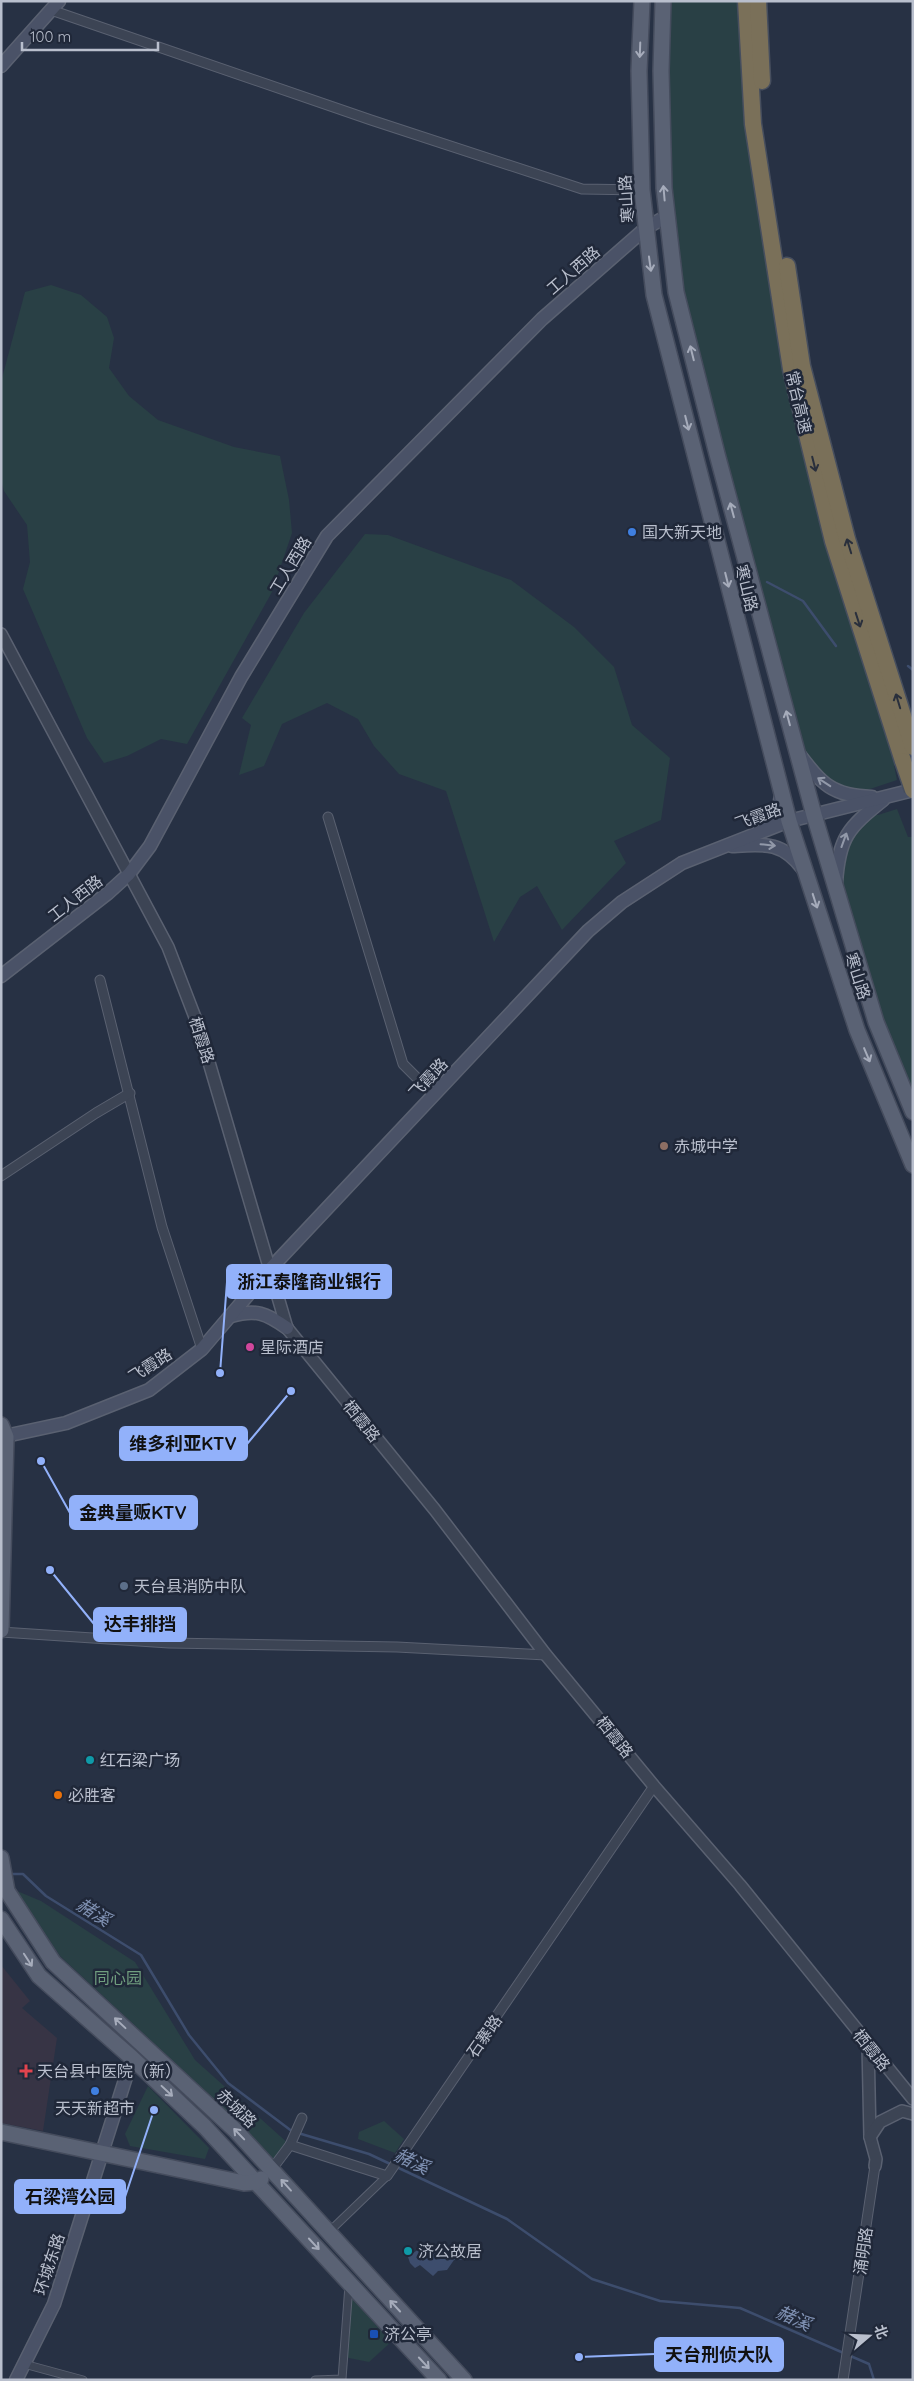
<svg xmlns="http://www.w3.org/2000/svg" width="914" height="2381" font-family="Quicksand,'Noto Sans SC',sans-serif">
  <rect width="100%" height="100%" fill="#273144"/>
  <!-- medical -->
  <path fill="#373445" d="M1,1965L30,2001L22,2008L57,2038L43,2131L1,2123Z"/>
  <!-- green -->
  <g fill="#294045">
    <path d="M663,1H746L791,369L903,761L894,765L897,780L849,796L797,751L717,454L667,216Z"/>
    <path d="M51,285L81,295L107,317L114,338L109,368L129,396L158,420L234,447L280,456L289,500L292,533L272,592L187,744L161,739L127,756L104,763L87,738L23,589L30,562L27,525L4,491L1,480V382L25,292Z"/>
    <path d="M365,534L388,535L511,580L574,627L614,667L632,725L670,758L661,820L614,841L626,863L562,930L537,886L520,897L494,942L446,791L399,774L374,746L358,719L327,703L282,724L264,766L239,775L251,725L242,718L304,613Z"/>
    <path d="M897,809L908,837H913V1112L835,888L837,861L866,814L878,815Z"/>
    <path d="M17,1891L41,1901L135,1962L195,2060L290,2145L277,2163L242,2125L60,1956Z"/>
    <path d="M148,2086L209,2148L205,2159L130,2146L125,2134Z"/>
    <path d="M384,2121L404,2139L395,2153L358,2139L359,2132Z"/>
    <path d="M350,2296L391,2342L369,2362L344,2357Z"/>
  </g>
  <!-- water -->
  <path fill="#3d4d6d" d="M428,2242L440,2250L444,2249L454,2258L470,2253L479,2247V2249C473,2256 463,2261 454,2260L447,2270L438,2271L433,2276L420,2265L415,2268L410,2263L408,2257Z"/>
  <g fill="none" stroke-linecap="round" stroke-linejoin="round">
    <!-- stream -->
    <g stroke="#3d4d6d" stroke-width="2.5">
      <path d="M767,582L803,601L836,646"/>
      <path d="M908,666L913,670"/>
      <path d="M9,1874H23L46,1896L141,1955L189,2035L228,2083L293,2132"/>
      <path d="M298,2133L369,2154L507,2219L592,2279L660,2301L740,2308L869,2364L874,2380"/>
    </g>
    <!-- pedestrian casing -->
    <g stroke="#5a6171" stroke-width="9">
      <g id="pedestrian">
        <path d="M334,2227L387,2176"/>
        <path d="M24,2364L83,2380"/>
        <path d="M315,2380L342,2379L349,2285"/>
      </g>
    </g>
    <!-- minor casing -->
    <g stroke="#5a6171" stroke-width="11">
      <g id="minor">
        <path d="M51,10L371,120L582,189L642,190"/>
        <path d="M328,817L403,1064L434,1095"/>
        <path d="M100,980L162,1227L202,1349"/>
        <path d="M1,1176L96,1113L130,1093"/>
        <path d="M1,1632L169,1643L397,1647L546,1655"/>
        <path d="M290,2145L302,2118"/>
        <path d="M272,2169L290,2145L387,2176L654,1786"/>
        <path d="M843,2380L875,2166"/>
      </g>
    </g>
    <!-- tertiary casing -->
    <g stroke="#5a6171" stroke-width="14">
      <g id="tertiary">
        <path d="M1,634L168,947L198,1025L287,1328L435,1510L546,1655L654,1786L740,1885L913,2099"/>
        <path d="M868,2045L870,2137L876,2159L875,2166"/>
        <path d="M870,2137L880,2122L902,2111L913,2114"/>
      </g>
    </g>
    <!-- secondary casing -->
    <g stroke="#5a6171" stroke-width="15">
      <g id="secondary">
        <path d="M1,66L59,1"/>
        <path d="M799,754C822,784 832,796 872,797"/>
        <path d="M762,831L779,809L781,794"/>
        <path d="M732,846C764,844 782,841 803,869"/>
        <path d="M836,883C839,837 848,828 883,800"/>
        <path d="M1,976L108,893L129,874L150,846L241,677L327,536L542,319L646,228L667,216"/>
        <path d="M231,1316C256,1309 266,1313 287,1328"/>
        <path d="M1,1437L66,1423L149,1390L202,1349L270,1269L588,931L622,902L682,863L789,821L913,790"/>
        <path d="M16,2380L54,2304L132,2058"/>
      </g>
    </g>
    <!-- primary casing -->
    <g stroke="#454c5d" stroke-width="18">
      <g id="primary">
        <path d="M642,1L639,71L642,190L654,295L789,821L857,1030L913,1165"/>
        <path d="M663,1L661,71L664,188L676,292L717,454L814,815L876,1022L913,1112"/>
        <path d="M1,1425L6,1437L1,1630"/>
        <path d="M1,1858L7,1891L53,1962L236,2131L464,2380"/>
        <path d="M1,1919L39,1976L132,2058L205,2127L439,2380"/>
        <path d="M1,2132L244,2183L257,2182L261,2179"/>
      </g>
    </g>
    <!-- motorway casing -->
    <g stroke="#464e5e" stroke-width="19">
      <g id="motorway">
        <path d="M746,1L753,124L791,369L833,541L903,761"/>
        <path d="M758,1L762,81"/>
        <path d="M787,266L802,366L847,539L913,747"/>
      </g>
    </g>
    <!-- pedestrian -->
    <use href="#pedestrian" stroke="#3c4454" stroke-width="7"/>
    <!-- minor -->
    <use href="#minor" stroke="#3c4454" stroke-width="9"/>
    <!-- tertiary -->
    <use href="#tertiary" stroke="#3c4454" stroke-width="11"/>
    <!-- secondary -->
    <use href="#secondary" stroke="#4a5267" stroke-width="12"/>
    <!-- primary -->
    <use href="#primary" stroke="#5a6274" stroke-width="15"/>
    <!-- motorway -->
    <use href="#motorway" stroke="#7a7059" stroke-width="16"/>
    <!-- motorway-bridge casing -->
    <g stroke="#464e5e" stroke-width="19" stroke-linecap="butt">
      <path id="motorway-bridge" d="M903,761L913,790"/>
    </g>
    <!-- motorway-bridge -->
    <use href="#motorway-bridge" stroke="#7a7059" stroke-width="16"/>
  </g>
  <!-- one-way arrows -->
  <defs><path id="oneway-shaft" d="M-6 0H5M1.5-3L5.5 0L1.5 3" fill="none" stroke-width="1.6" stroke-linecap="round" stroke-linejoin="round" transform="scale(1.25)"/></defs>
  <g stroke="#a6acbb">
    <use href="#oneway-shaft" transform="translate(640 50) rotate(92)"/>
    <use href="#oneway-shaft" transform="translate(664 193) rotate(-95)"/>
    <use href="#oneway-shaft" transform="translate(650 264) rotate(82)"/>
    <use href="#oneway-shaft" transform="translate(692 353) rotate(-104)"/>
    <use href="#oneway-shaft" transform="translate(687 423) rotate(76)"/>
    <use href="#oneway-shaft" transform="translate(732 510) rotate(-105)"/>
    <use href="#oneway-shaft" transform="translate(727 580) rotate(76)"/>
    <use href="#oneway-shaft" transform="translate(788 718) rotate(-105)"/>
    <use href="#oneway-shaft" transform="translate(815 901) rotate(72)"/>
    <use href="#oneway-shaft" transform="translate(867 1055) rotate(67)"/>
    <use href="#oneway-shaft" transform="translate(28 1960) rotate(57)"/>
    <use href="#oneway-shaft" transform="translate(120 2023) rotate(-137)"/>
    <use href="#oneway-shaft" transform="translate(167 2091) rotate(43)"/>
    <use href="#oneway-shaft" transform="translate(239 2134) rotate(-134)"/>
    <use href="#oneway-shaft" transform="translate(286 2185) rotate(-132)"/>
    <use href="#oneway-shaft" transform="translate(314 2244) rotate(47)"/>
    <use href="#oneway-shaft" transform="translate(395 2306) rotate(-133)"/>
    <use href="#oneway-shaft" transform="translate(424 2363) rotate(47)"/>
  </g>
  <g stroke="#292f3c">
    <use href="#oneway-shaft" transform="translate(814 464) rotate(76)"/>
    <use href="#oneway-shaft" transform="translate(849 546) rotate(-107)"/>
    <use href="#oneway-shaft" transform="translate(858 620) rotate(72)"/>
    <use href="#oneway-shaft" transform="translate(898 701) rotate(-107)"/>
  </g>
  <g stroke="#9299a9">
    <use href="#oneway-shaft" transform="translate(824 782) rotate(-147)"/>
    <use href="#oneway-shaft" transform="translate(844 840) rotate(-70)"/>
    <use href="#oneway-shaft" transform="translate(768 845) rotate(6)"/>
  </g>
  <!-- markers -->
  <g fill="#3f7fe0" stroke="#202839" stroke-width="2">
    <circle cx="632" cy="532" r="5"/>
    <circle cx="95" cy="2091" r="5"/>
  </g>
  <circle fill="#8d6e63" stroke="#202839" stroke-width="2" cx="664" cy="1146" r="5"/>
  <circle fill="#d1479c" stroke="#202839" stroke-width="2" cx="250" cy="1347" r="5"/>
  <circle fill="#5c6f8a" stroke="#202839" stroke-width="2" cx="124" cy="1586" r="5"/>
  <g fill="#0f9aa8" stroke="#202839" stroke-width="2">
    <circle cx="90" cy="1760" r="5"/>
    <circle cx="408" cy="2251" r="5"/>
  </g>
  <circle fill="#e8710a" stroke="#202839" stroke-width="2" cx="58" cy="1795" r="5"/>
  <path fill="#e0444e" stroke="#202839" stroke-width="2" d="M23.5 2063.5h5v5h5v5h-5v5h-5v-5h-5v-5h5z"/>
  <rect fill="#1a4fb4" stroke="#202839" stroke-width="2" x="369" y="2329" width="10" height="10" rx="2.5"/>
  <g text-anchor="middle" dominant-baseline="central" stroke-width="5" stroke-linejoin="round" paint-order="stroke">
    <!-- street labels -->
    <g font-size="16" fill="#b9bfcd" stroke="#202839">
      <text transform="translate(626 199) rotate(-94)">寒山路</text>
      <text transform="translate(573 270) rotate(-41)">工人西路</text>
      <text transform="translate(799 402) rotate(77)">常台高速</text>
      <text transform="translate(290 565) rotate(-59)">工人西路</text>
      <text transform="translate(747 588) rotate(76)">寒山路</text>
      <text transform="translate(758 816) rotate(-20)">飞霞路</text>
      <text transform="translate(75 898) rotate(-38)">工人西路</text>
      <text transform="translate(858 976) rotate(72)">寒山路</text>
      <text transform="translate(202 1040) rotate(72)">栖霞路</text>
      <text transform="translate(428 1078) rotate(-47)">飞霞路</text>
      <text transform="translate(150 1365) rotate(-33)">飞霞路</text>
      <text transform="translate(362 1421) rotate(51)">栖霞路</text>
      <text transform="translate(615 1737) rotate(51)">栖霞路</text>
      <text transform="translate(484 2036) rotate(-55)">石寨路</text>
      <text transform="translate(872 2050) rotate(51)">栖霞路</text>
      <text transform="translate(237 2108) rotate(44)">赤城路</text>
      <text transform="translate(863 2251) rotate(-82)">涌明路</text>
      <text transform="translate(49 2264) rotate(-72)">环城东路</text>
    </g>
    <!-- poi labels -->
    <g font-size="16" fill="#b9bfcd" stroke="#202839" text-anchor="start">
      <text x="642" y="532">国大新天地</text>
      <text x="674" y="1146">赤城中学</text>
      <text x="260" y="1347">星际酒店</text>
      <text x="134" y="1586">天台县消防中队</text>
      <text x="100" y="1760">红石梁广场</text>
      <text x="68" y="1795">必胜客</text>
      <text x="37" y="2071">天台县中医院（新）</text>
      <text x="95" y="2108" text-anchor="middle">天天新超市</text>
      <text x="418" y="2251">济公故居</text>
      <text x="384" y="2334">济公亭</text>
    </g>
    <!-- park labels -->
    <g font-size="16" fill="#709e7f" stroke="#202839">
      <text x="118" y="1978">同心园</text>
    </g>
    <!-- water labels -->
    <g font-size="18" font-style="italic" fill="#8092b4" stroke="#202839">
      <text transform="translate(94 1912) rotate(32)">赭溪</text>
      <text transform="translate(412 2161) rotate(25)">赭溪</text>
      <text transform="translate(794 2318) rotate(24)">赭溪</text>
    </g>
  </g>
  <!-- callouts -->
  <path fill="none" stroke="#92b1fa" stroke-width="2" d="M220 1373L227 1282M291 1391L247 1444M41 1461L70 1513M50 1570L94 1624M154 2110L125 2197M579 2357L655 2354"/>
  <g fill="#92b1fa" stroke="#202839" stroke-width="2">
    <circle cx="220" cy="1373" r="5"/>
    <circle cx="291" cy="1391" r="5"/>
    <circle cx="41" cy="1461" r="5"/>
    <circle cx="50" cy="1570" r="5"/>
    <circle cx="154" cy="2110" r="5"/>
    <circle cx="579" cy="2357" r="5"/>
  </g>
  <g fill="#92b1fa" stroke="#92b1fa" stroke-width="2">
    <rect x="227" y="1265" width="164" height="33" rx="5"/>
    <rect x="120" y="1427" width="127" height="33" rx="5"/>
    <rect x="70" y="1496" width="127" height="33" rx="5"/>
    <rect x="94" y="1608" width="92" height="33" rx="5"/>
    <rect x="15" y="2180" width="110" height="33" rx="5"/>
    <rect x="655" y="2338" width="128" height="33" rx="5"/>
  </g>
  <g font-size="18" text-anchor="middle" font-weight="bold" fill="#111">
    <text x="309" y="1288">浙江泰隆商业银行</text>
    <text x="183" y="1450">维多利亚KTV</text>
    <text x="133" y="1519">金典量贩KTV</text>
    <text x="140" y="1630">达丰排挡</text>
    <text x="70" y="2203">石梁湾公园</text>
    <text x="719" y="2361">天台刑侦大队</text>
  </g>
  <!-- border -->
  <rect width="914" height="2381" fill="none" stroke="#b9bfcd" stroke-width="5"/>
  <!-- north arrow -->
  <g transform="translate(869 2336) rotate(71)" stroke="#202839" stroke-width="4" paint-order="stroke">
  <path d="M0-4L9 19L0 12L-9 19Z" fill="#b9bfcd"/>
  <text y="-8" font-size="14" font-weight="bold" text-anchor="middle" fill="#b9bfcd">北</text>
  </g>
  <!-- scale -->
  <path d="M22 42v8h136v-8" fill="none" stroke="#b9bfcd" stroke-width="2.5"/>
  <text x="30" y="42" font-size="15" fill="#b9bfcd" stroke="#202839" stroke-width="4" paint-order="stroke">100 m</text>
</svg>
